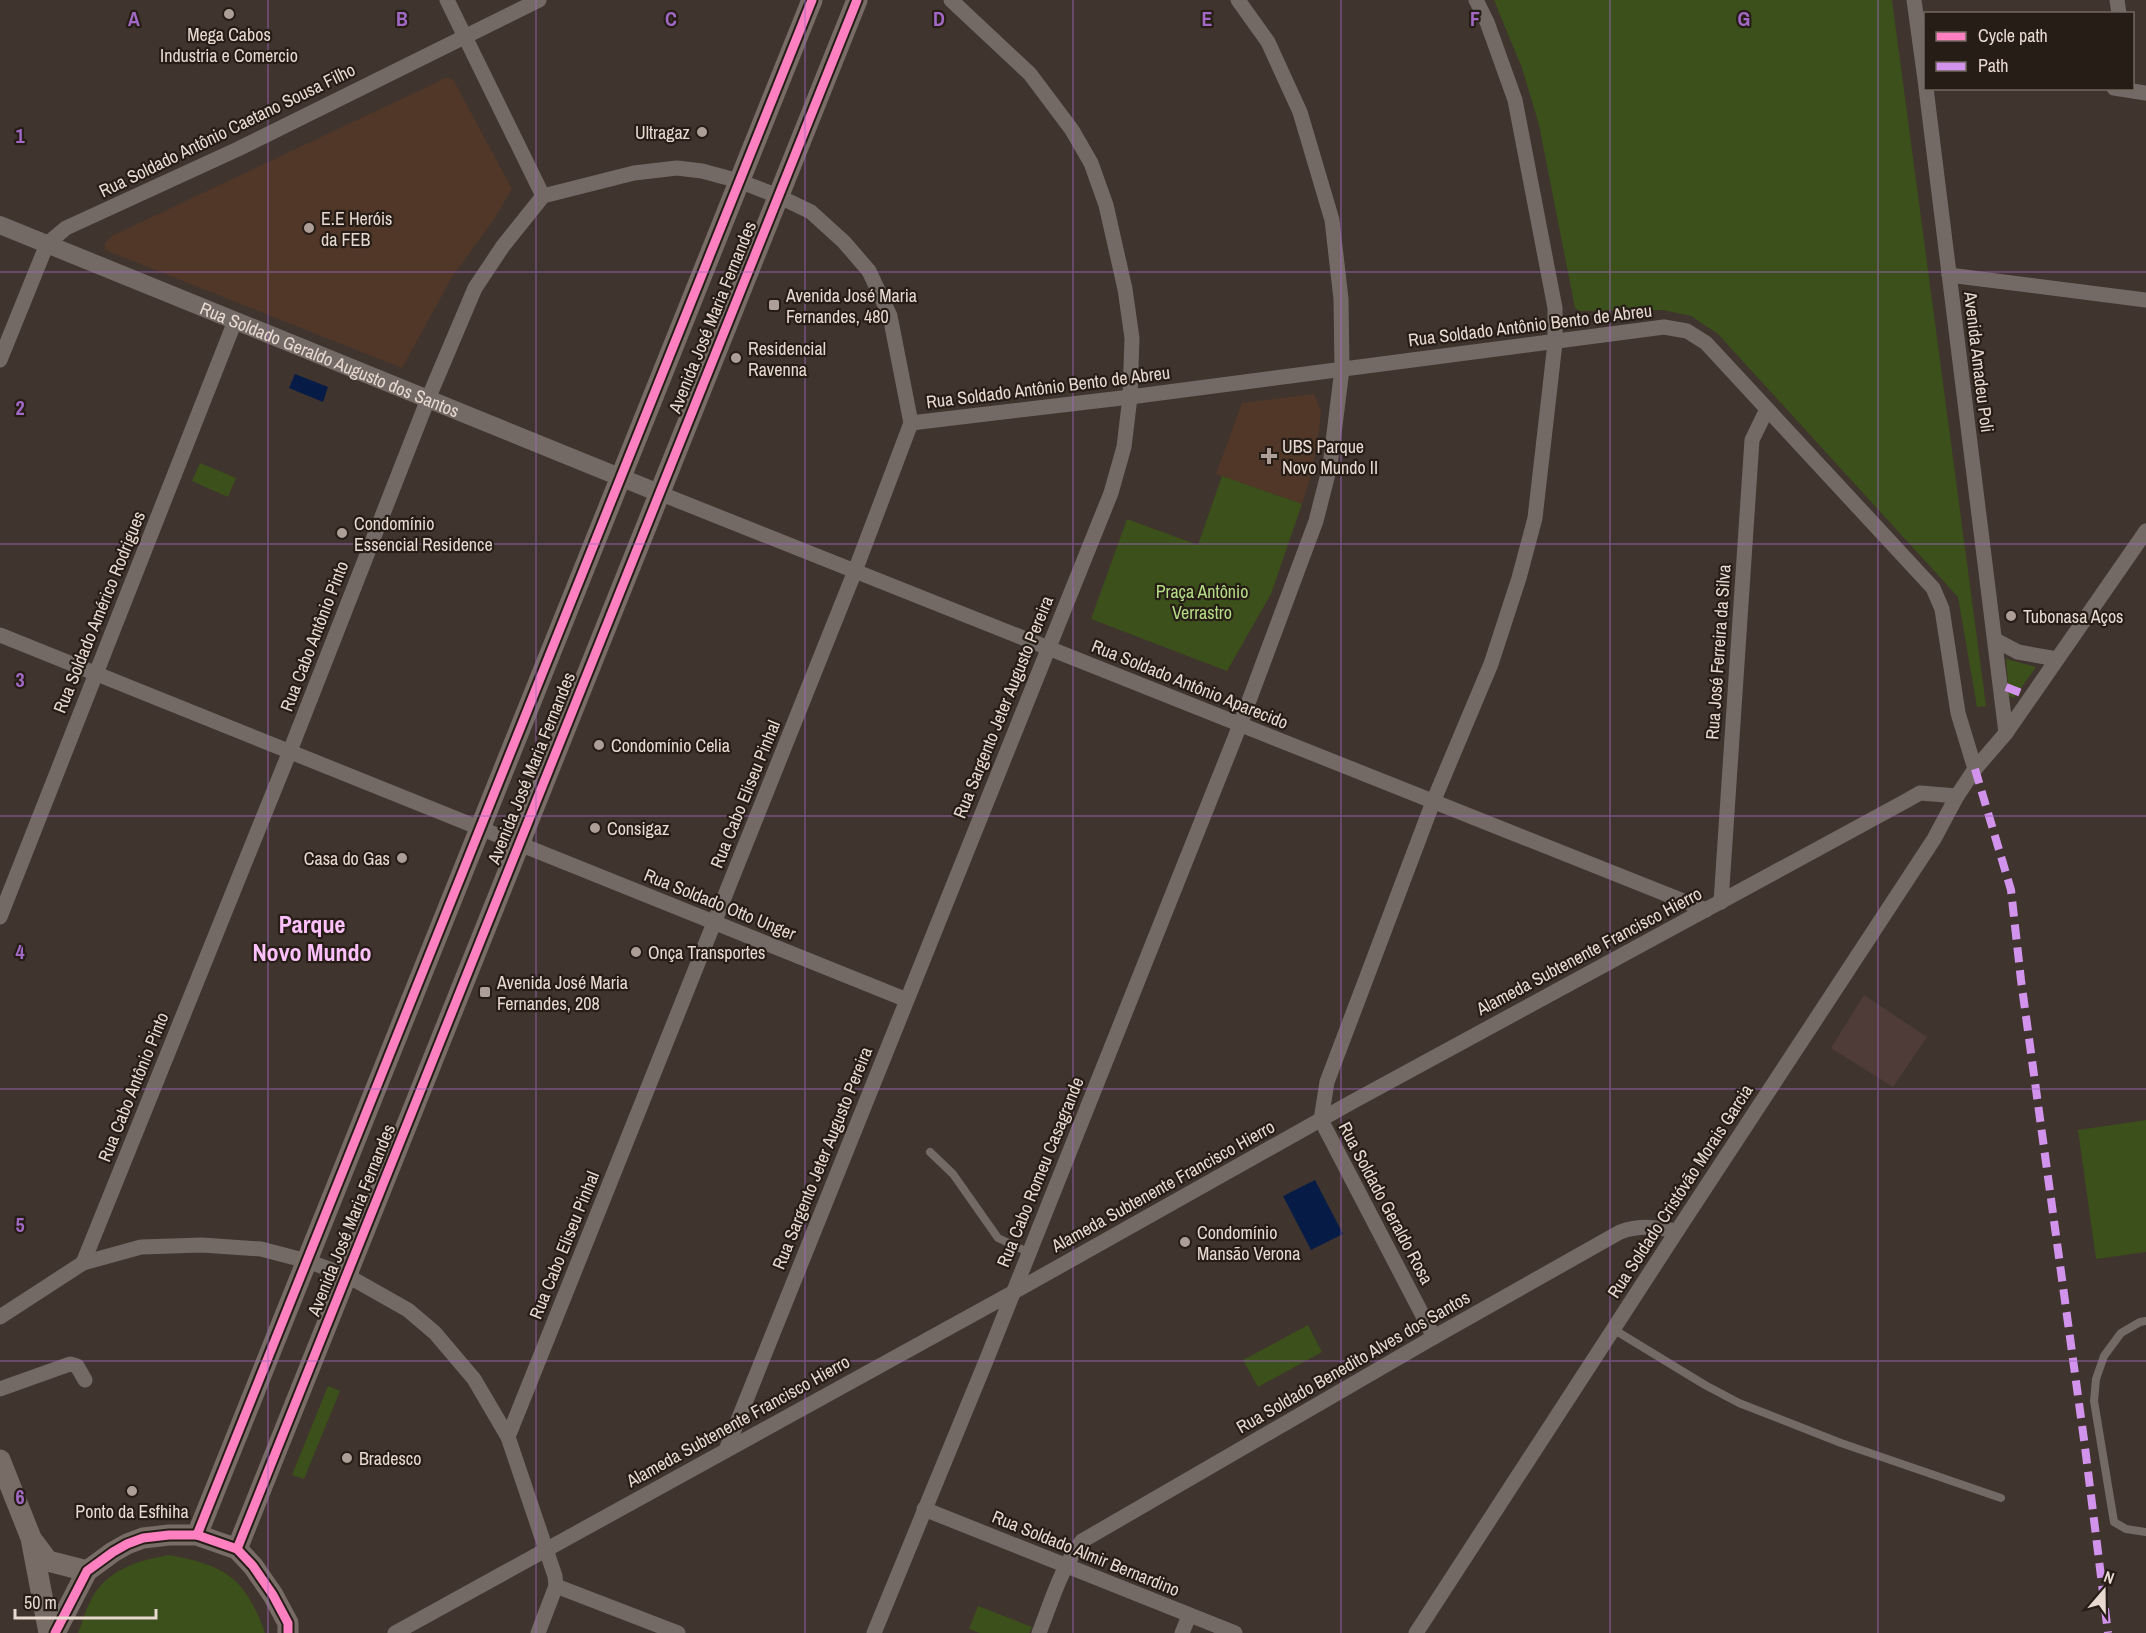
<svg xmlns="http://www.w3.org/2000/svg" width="2146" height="1633" font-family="'Archivo Narrow',sans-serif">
  <rect width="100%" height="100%" fill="#40342e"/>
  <!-- industrial -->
  <path fill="#4f3c39" d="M1864,995L1927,1037L1893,1087L1831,1048Z"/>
  <!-- built -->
  <g fill="#503728">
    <path d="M448,77L454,81L512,189L494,219L452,277L402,368L105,250V243L112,236Z"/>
    <path d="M1314,394L1321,412L1319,431L1312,472L1302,504L1216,474L1242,403Z"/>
  </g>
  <!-- green -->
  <g fill="#3b501a">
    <path d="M1494,0H1892L1986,706L1977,707L1958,597L1718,334L1691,316L1663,310L1580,311L1575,308L1539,125L1522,68Z"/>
    <path d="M200,463L236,478L228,497L192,481Z"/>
    <path d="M1222,476L1302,504L1271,594L1227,671L1091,619L1127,519L1198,545Z"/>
    <path d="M2006,659L2036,667L2014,698L2009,696Z"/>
    <path d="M2146,1120V1252L2096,1259L2078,1130Z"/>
    <path d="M1308,1325L1322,1352L1258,1387L1243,1360Z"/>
    <path d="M328,1386L340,1391L304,1479L292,1475Z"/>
    <path d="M168,1555C225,1565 245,1577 265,1633H78C83,1621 86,1608 92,1598C108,1569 138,1561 168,1555Z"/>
    <path d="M978,1606L1032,1627L1029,1633H980L969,1629Z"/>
  </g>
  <!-- water -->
  <g fill="#061c46">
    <path d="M295,374L328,387L323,402L289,388Z"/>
    <path d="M1315,1180L1343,1234L1311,1250L1283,1196Z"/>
  </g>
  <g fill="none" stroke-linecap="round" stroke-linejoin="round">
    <!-- service -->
    <g stroke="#746a65" stroke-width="8">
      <path d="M930,1152L953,1174L998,1238L1028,1252"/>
      <path d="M2146,1321L2140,1322L2121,1333L2104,1356L2096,1379L2094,1401L2114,1522L2126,1529L2146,1532"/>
      <path d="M1613,1329L1705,1385L1739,1403L1841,1443L2001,1498"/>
    </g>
    <!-- minor -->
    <g stroke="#746a65" stroke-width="15">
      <path d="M447,0L543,196"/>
      <path d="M1914,0L1926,87"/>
      <path d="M2117,0L2119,14"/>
      <path d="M1926,88L2006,733"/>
      <path d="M2114,88L2146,93"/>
      <path d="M1949,275L2146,300"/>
      <path d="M0,360L47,244L66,228L238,149L539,0"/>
      <path d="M911,423L1130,397L1664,327L1687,331L1706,343L1933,588L1942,609L1958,713L1975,769"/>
      <path d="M659,493L1706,910"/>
      <path d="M0,635L907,1000"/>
      <path d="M1995,640L2018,652L2057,659"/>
      <path d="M1721,902L1752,440L1767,409"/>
      <path d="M0,917L235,321"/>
      <path d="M1321,1120L1327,1082L1433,802L1491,664L1519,578L1535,518L1555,343V308L1515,100L1487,22L1476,0"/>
      <path d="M1321,1120L1434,1337"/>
      <path d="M83,1263L290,751L428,399L475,288L503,246L543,196L634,173L677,168L702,171L739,181L778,196L811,212L844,242L869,271L890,316L911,423L855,571L508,1437"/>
      <path d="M0,1317L83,1263L141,1247L202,1245L261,1249L307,1261L346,1275L408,1310L435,1333L474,1379L508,1437L555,1576L556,1586L538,1633"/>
      <path d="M0,1389L70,1364L77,1366L85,1380"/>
      <path d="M726,1450L1111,493L1124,447L1130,397L1132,338L1125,289L1106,205L1091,163L1072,130L1030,74L951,0"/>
      <path d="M924,1509L1235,1633"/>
      <path d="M556,1586L678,1633"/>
      <path d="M395,1633L1012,1293L1352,1102L1904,802L1920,793L1957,796"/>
      <path d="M874,1633L986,1361L1240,725L1316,521L1330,466L1342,369L1341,299L1332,220L1300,112L1268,42L1238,0"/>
      <path d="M1039,1633C1051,1603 1061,1567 1082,1541L1434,1337L1620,1232C1640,1225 1656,1227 1677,1231"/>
      <path d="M1182,1633L1189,1616"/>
      <path d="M1416,1633L1677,1231L1934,839L1957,796L1975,769L2006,733L2146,531"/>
    </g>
    <!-- tertiary -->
    <path stroke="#746a65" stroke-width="18" id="s1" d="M0,225L659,493"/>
    <!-- secondary -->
    <g stroke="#776c66" stroke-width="21">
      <path d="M0,1460L31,1538L49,1633"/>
      <path d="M197,1535L812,0"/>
      <path d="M33,1541L48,1561L87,1571"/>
      <path d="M237,1549L857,0"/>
      <path d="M55,1633L87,1571L113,1552L127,1544L143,1538L169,1535H197L237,1549L253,1566L273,1595L288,1623V1633"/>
    </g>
    <!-- quiet -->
    <g stroke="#d193ec" stroke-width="8" stroke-dasharray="15 8" stroke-linecap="butt">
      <path d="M2006,687L2021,693"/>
      <path d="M1975,769L2011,890L2021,980L2085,1447L2108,1633"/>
    </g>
    <!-- cycleway casing -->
    <g stroke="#271d17" stroke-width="13">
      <g id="cycleway">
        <path d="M197,1535L812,0"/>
        <path d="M237,1549L857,0"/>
        <path d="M55,1633L87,1571L113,1552L127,1544L143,1538L169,1535H197L237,1549L253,1566L273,1595L288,1623V1633"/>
      </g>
    </g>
    <!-- cycleway -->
    <use href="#cycleway" stroke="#ff80c0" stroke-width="9"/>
  </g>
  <!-- grid -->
  <path fill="none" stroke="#a169c5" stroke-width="1.5" stroke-opacity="0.55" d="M268,0V1633M536,0V1633M805,0V1633M1073,0V1633M1341,0V1633M1610,0V1633M1878,0V1633M0,272H2146M0,544H2146M0,816H2146M0,1089H2146M0,1361H2146"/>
  <!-- markers -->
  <g fill="#ad9f98" stroke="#271d17" stroke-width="2">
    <circle cx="229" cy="14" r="6"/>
    <circle cx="702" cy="132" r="6"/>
    <circle cx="309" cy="228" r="6"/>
    <rect x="768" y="299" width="12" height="12" rx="3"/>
    <circle cx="736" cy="358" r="6"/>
    <path d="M1266 447h6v6h6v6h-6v6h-6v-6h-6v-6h6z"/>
    <circle cx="342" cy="533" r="6"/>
    <circle cx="2011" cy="616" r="6"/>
    <circle cx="599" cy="745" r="6"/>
    <circle cx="595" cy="828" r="6"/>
    <circle cx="402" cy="858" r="6"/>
    <circle cx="636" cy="952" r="6"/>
    <rect x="479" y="986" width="12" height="12" rx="3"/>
    <circle cx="1185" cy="1242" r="6"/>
    <circle cx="347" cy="1458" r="6"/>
    <circle cx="132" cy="1491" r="6"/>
  </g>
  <g text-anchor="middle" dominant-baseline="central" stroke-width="4.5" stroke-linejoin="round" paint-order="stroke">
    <!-- poi labels -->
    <g font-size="18" fill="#e8d9d1" stroke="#271d17" text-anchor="start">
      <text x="229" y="34" text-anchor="middle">Mega Cabos<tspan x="229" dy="21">Industria e Comercio</tspan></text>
      <text x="690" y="132" text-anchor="end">Ultragaz</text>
      <text x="321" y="218">E.E Heróis<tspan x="321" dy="21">da FEB</tspan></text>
      <text x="786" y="295">Avenida José Maria<tspan x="786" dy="21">Fernandes, 480</tspan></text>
      <text x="748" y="348">Residencial<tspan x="748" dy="21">Ravenna</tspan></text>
      <text x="1282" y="446">UBS Parque<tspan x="1282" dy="21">Novo Mundo II</tspan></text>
      <text x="354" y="523">Condomínio<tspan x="354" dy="21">Essencial Residence</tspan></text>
      <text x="2023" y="616">Tubonasa Aços</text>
      <text x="611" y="745">Condomínio Celia</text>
      <text x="607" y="828">Consigaz</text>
      <text x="390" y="858" text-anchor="end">Casa do Gas</text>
      <text x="648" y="952">Onça Transportes</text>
      <text x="497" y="982">Avenida José Maria<tspan x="497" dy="21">Fernandes, 208</tspan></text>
      <text x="1197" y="1232">Condomínio<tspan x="1197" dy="21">Mansão Verona</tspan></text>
      <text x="359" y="1458">Bradesco</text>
      <text x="132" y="1511" text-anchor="middle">Ponto da Esfhiha</text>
    </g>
    <!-- street labels -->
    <g font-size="18" fill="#e8d9d1" stroke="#271d17">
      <text transform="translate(227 130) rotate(-26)">Rua Soldado Antônio Caetano Sousa Filho</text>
      <text transform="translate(712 317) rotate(-68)">Avenida José Maria Fernandes</text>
      <text transform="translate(1530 325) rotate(-7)">Rua Soldado Antônio Bento de Abreu</text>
      <text stroke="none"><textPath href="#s1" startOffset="356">Rua Soldado Geraldo Augusto dos Santos</textPath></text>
      <text transform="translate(1979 362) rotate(83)">Avenida Amadeu Poli</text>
      <text transform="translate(1048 387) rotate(-7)">Rua Soldado Antônio Bento de Abreu</text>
      <text transform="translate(99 612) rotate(-68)">Rua Soldado Américo Rodrigues</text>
      <text transform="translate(314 636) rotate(-69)">Rua Cabo Antônio Pinto</text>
      <text transform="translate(1718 652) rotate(-86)">Rua José Ferreira da Silva</text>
      <text transform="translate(1190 684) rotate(22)">Rua Soldado Antônio Aparecido</text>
      <text transform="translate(1003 707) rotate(-68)">Rua Sargento Jeter Augusto Pereira</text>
      <text transform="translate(531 768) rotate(-68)">Avenida José Maria Fernandes</text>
      <text transform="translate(745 794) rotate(-68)">Rua Cabo Eliseu Pinhal</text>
      <text transform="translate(720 904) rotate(22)">Rua Soldado Otto Unger</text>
      <text transform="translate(1589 951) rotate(-28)">Alameda Subtenente Francisco Hierro</text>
      <text transform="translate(133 1087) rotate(-68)">Rua Cabo Antônio Pinto</text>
      <text transform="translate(822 1158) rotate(-68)">Rua Sargento Jeter Augusto Pereira</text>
      <text transform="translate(1040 1172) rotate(-68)">Rua Cabo Romeu Casagrande</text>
      <text transform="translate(1163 1186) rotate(-29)">Alameda Subtenente Francisco Hierro</text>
      <text transform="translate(1680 1191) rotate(-57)">Rua Soldado Cristóvão Morais Garcia</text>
      <text transform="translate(1386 1203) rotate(62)">Rua Soldado Geraldo Rosa</text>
      <text transform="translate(351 1220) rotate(-68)">Avenida José Maria Fernandes</text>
      <text transform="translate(564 1245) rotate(-68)">Rua Cabo Eliseu Pinhal</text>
      <text transform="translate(1353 1362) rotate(-30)">Rua Soldado Benedito Alves dos Santos</text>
      <text transform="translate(738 1421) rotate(-29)">Alameda Subtenente Francisco Hierro</text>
      <text transform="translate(1086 1553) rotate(22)">Rua Soldado Almir Bernardino</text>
    </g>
    <!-- park labels -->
    <g font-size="18" fill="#b4dd85" stroke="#271d17">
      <text x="1202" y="591">Praça Antônio<tspan x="1202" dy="21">Verrastro</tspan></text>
    </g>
    <!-- district labels -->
    <g font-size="24" font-weight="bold" fill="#fcc1fb" stroke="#271d17">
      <text x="312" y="924">Parque<tspan x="312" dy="28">Novo Mundo</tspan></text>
    </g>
  </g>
  <g font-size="20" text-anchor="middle" font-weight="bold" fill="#a169c5" stroke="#271d17" stroke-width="4.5" stroke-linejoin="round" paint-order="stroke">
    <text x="134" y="26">A</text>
    <text x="402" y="26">B</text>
    <text x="671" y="26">C</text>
    <text x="939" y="26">D</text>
    <text x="1207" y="26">E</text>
    <text x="1475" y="26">F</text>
    <text x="1744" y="26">G</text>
    <text x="20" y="143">1</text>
    <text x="20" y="415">2</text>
    <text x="20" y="687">3</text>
    <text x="20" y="959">4</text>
    <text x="20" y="1232">5</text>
    <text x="20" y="1504">6</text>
  </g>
  <!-- legend -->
  <rect x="1924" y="12" width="210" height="78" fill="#271d17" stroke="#746861" stroke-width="1.5"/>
  <rect x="1936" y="32" width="30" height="9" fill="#ff80c0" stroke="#746861" stroke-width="1.5"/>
  <text x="1978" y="42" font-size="18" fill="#e8d9d1">Cycle path</text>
  <rect x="1936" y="62" width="30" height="9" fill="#d193ec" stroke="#746861" stroke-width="1.5"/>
  <text x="1978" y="72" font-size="18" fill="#e8d9d1">Path</text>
  <!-- north arrow -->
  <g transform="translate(2104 1591) rotate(20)" stroke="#271d17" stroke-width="4.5" paint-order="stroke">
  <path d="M0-4.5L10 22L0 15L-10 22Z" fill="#e8d9d1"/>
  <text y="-9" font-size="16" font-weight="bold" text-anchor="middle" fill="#e8d9d1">N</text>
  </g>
  <!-- scale -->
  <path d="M15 1609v9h141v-9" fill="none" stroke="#e8d9d1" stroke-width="3"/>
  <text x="24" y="1609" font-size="18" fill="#e8d9d1" stroke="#271d17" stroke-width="4.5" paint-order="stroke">50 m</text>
</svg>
